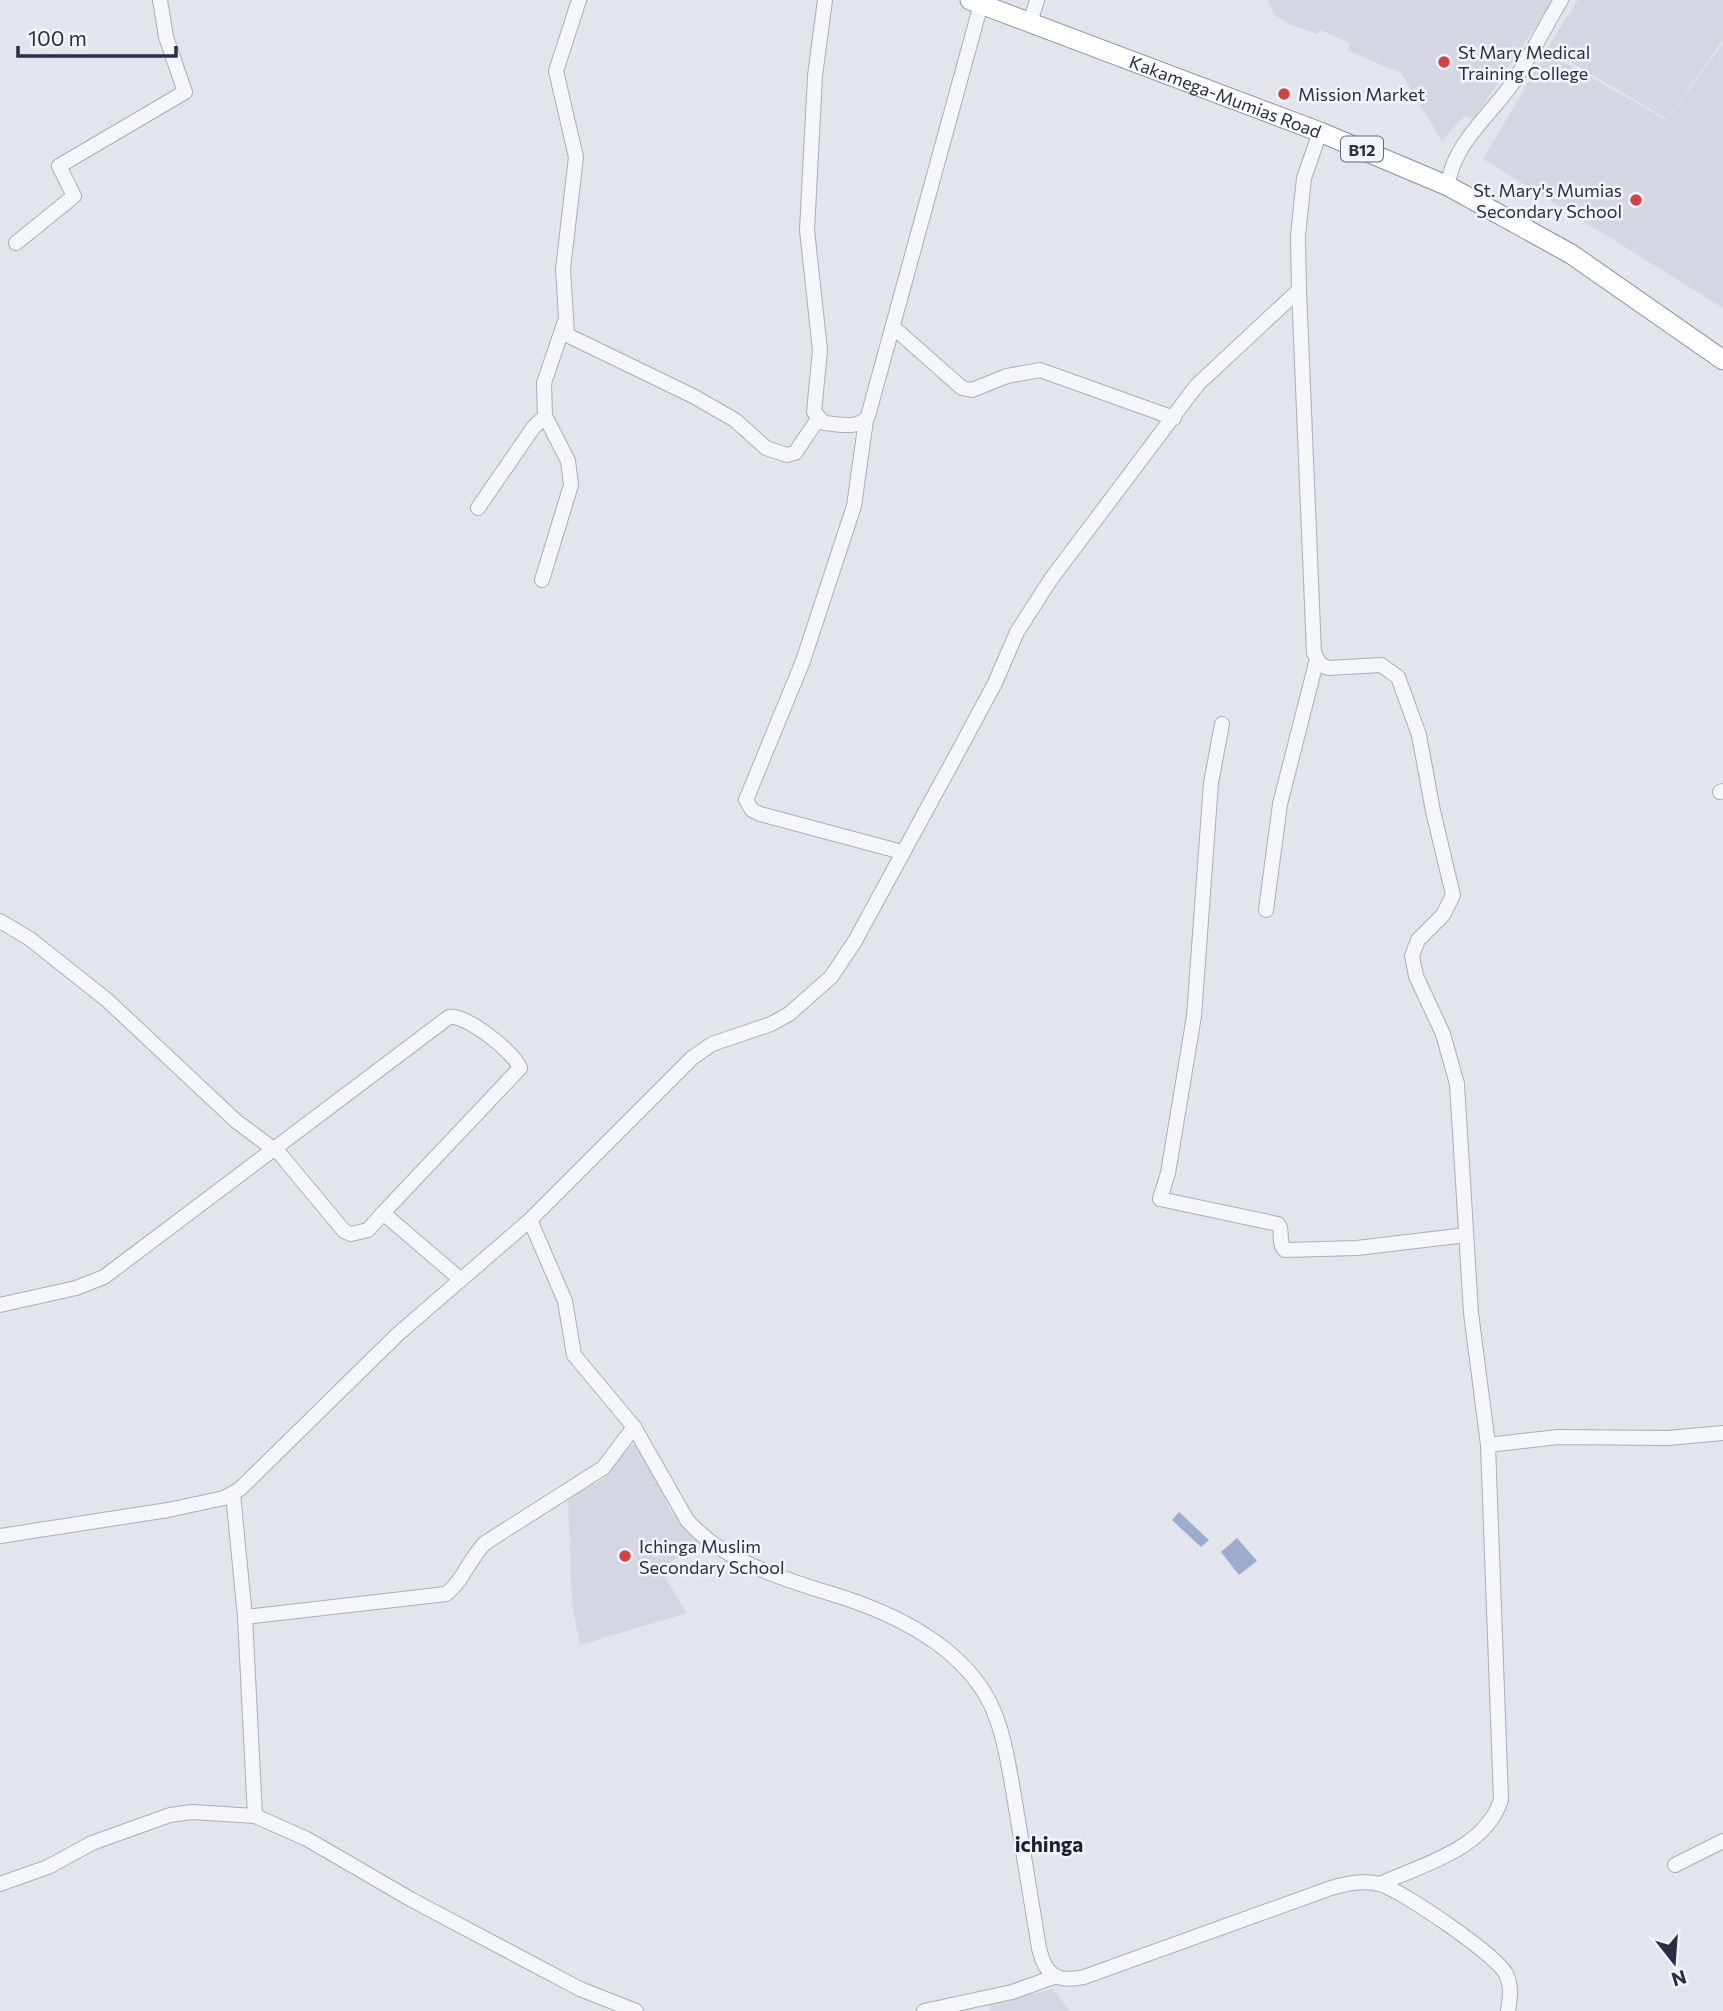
<svg xmlns="http://www.w3.org/2000/svg" width="1723" height="2011" font-family="Commissioner,sans-serif">
  <rect width="100%" height="100%" fill="#e2e5ec"/>
  <!-- built -->
  <g fill="#d4d7e1">
    <path d="M1268,0H1554L1473,120L1464,116L1442,141L1401,73L1348,51L1350,43L1320,30L1318,34L1286,23L1274,14Z"/>
    <path d="M1578,0H1723V40L1667,119L1547,48Z"/>
    <path d="M1723,43V308L1483,159L1546,52L1667,120Z"/>
    <path d="M634,1444L643,1452L671,1512L700,1543L660,1569L687,1613L580,1645L572,1603L568,1498L605,1478L624,1450Z"/>
    <path d="M1053,1989L1070,2011H990L989,2004Z"/>
  </g>
  <!-- water -->
  <g fill="#9bacce">
    <path d="M1179,1512L1209,1540L1201,1547L1172,1520Z"/>
    <path d="M1237,1538L1257,1561L1239,1575L1221,1552Z"/>
  </g>
  <g fill="none" stroke-linecap="round" stroke-linejoin="round">
    <!-- minor casing -->
    <g stroke="#aaaeba" stroke-width="16">
      <g id="minor">
        <path d="M579,0L556,71L576,157L563,269L567,335L693,396L735,420L766,448L787,455L795,453L818,419"/>
        <path d="M825,0L815,76L807,230L820,350L814,412L824,423C839,424 859,430 868,416L981,4"/>
        <path d="M1030,23L1037,0"/>
        <path d="M1448,186C1452,144 1492,114 1514,81C1531,55 1545,27 1561,0"/>
        <path d="M16,243L74,196L59,166L185,92L166,37L160,0"/>
        <path d="M1299,290L1314,653L1320,664L1328,668L1381,665L1398,677L1419,735L1433,811L1453,895L1443,915L1418,940L1412,956L1416,976L1443,1034L1457,1084L1471,1313L1488,1445L1501,1800C1485,1849 1422,1865 1380,1884"/>
        <path d="M893,327L962,388L972,390L1007,376L1040,370L1174,418"/>
        <path d="M866,420L854,506L803,661L746,800L752,810L760,814L902,852"/>
        <path d="M478,508L533,428L545,416"/>
        <path d="M542,580L571,485L568,461L545,416L544,383L564,324"/>
        <path d="M1222,724L1211,783L1194,1016L1168,1173L1160,1199L1278,1224C1284,1232 1277,1242 1285,1250L1357,1248L1466,1235"/>
        <path d="M1720,792L1723,791"/>
        <path d="M1266,910L1280,804L1317,659"/>
        <path d="M0,921L30,939L107,1000L236,1121L280,1154L344,1231L351,1234L368,1230L383,1213L460,1279"/>
        <path d="M530,1220L565,1301L574,1355L634,1427L687,1520C721,1560 783,1579 832,1594C892,1612 961,1645 990,1703C1003,1729 1008,1762 1013,1790C1022,1843 1030,1895 1039,1948C1045,1975 1057,1983 1084,1977L1331,1888C1345,1884 1364,1880 1379,1884C1400,1889 1498,1956 1506,1974C1512,1986 1510,1998 1508,2011"/>
        <path d="M0,1305L76,1288L104,1277L449,1017C466,1014 514,1052 520,1068L383,1213"/>
        <path d="M1488,1445L1558,1437L1668,1438L1723,1433"/>
        <path d="M233,1494L245,1617L255,1816"/>
        <path d="M0,1536L168,1510L224,1498L240,1489L398,1334L530,1220L692,1058L712,1044L771,1024L789,1014L831,977L855,941L959,750L995,683L1017,632L1051,579L1197,385L1299,290L1298,236L1304,178L1320,132"/>
        <path d="M245,1617L446,1594C464,1580 469,1559 485,1543L603,1468L634,1427"/>
        <path d="M1675,1865L1723,1841"/>
        <path d="M0,1884L48,1867L92,1843L170,1815L192,1812L255,1816L307,1839L412,1900L580,1989L636,2011"/>
        <path d="M924,2011L1012,1992L1054,1977"/>
      </g>
    </g>
    <!-- highway casing -->
    <g stroke="#898fa3" stroke-width="21">
      <g id="highway">
        <path id="s1" d="M970,0L1320,132L1448,186L1571,254L1723,360"/>
      </g>
    </g>
    <!-- minor -->
    <use href="#minor" stroke="#f5f6f9" stroke-width="14"/>
    <!-- highway -->
    <use href="#highway" stroke="#fff" stroke-width="19"/>
  </g>
  <!-- markers -->
  <g fill="#d84041" stroke="#f2f4f9" stroke-width="2.5">
    <circle cx="1444" cy="62" r="7"/>
    <circle cx="1284" cy="94" r="7"/>
    <circle cx="1636" cy="200" r="7"/>
    <circle cx="625" cy="1556" r="7"/>
  </g>
  <g text-anchor="middle" dominant-baseline="central" stroke-width="5" stroke-linejoin="round" paint-order="stroke">
    <!-- shield labels -->
    <rect fill="#f2f4f9" stroke="#656a7b" stroke-width="2" x="1341" y="136.5" width="42" height="25" rx="5"/>
    <g font-size="16" font-weight="bold" fill="#292f45">
      <text x="1362" y="149">B12</text>
    </g>
    <!-- poi labels -->
    <g font-size="18" fill="#292f45" stroke="#f2f4f9" text-anchor="start">
      <text x="1458" y="52">St Mary Medical<tspan x="1458" dy="21">Training College</tspan></text>
      <text x="1298" y="94">Mission Market</text>
      <text x="1622" y="190" text-anchor="end">St. Mary's Mumias<tspan x="1622" dy="21">Secondary School</tspan></text>
      <text x="639" y="1546">Ichinga Muslim<tspan x="639" dy="21">Secondary School</tspan></text>
    </g>
    <!-- street labels -->
    <g font-size="18" fill="#292f45" stroke="#f2f4f9">
      <text stroke="none"><textPath href="#s1" startOffset="273">Kakamega-Mumias Road</textPath></text>
    </g>
    <!-- quarter labels -->
    <g font-size="21" font-weight="bold" fill="#1b2036" stroke="#f2f4f9">
      <text x="1049" y="1843">ichinga</text>
    </g>
  </g>
  <!-- north arrow -->
  <g transform="translate(1674 1962) rotate(163)" stroke="#f2f4f9" stroke-width="5" paint-order="stroke">
  <path d="M0-5L12 26L0 18L-12 26Z" fill="#292f45"/>
  <text y="-10" font-size="19" font-weight="bold" text-anchor="middle" fill="#292f45">N</text>
  </g>
  <!-- scale -->
  <path d="M18 46v10h158v-10" fill="none" stroke="#292f45" stroke-width="3.5"/>
  <text x="28" y="46" font-size="21" fill="#292f45" stroke="#f2f4f9" stroke-width="5" paint-order="stroke">100 m</text>
</svg>
